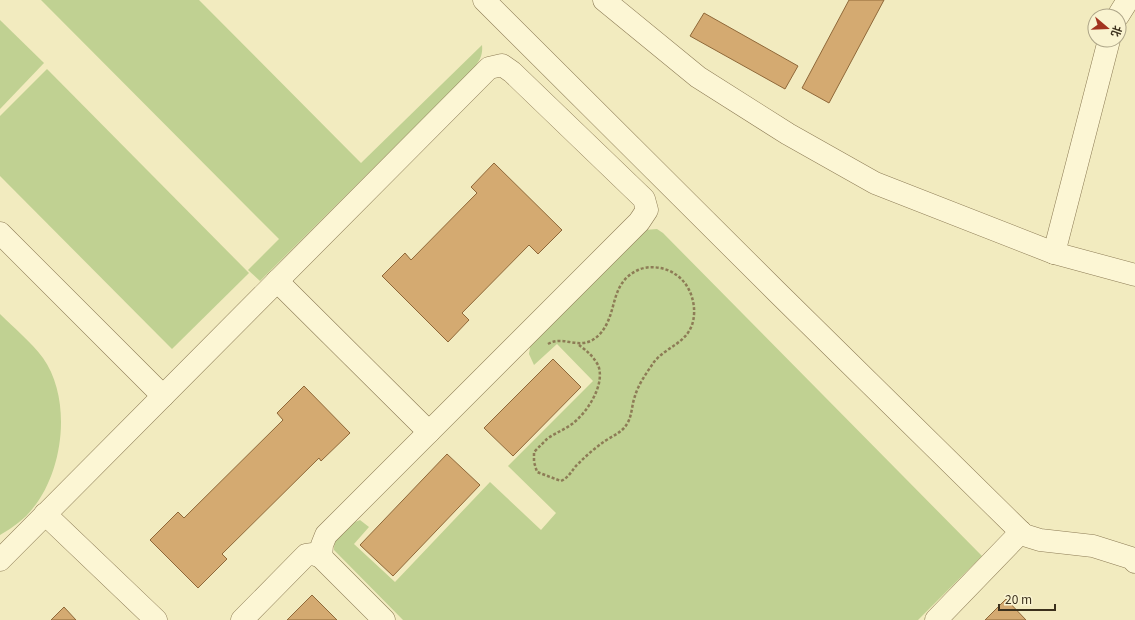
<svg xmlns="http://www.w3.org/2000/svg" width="1135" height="620" font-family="Georgia,'Noto Sans SC',serif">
  <rect width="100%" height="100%" fill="#f2ebbf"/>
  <!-- green -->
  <g fill="#c0d192">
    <path d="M41,0H199L361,163L482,45C483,55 480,60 474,68L260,281L248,270L279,239Z"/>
    <path d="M0,20L44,63L0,109Z"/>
    <path d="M47,69L249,273L172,349L0,176V116Z"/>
    <path d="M657,229L663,233L982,556L918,620H403L334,550C335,531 343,527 360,520L369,527L354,544L395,582L490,482L541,530L556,513L508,466L593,381L557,344L534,365L529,354L531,341L645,230Z"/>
    <path d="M0,314C14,328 31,342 43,358C72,399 64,470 33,508C25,519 12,528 0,535Z"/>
  </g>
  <!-- building -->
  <g fill="#d4aa71" stroke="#8f6839">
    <path d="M849,0H884L829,103L802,88Z"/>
    <path d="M704,13L798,66L785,89L690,36Z"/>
    <path d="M494,163L562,230L538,254L529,245L462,313L469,320L448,342L382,276L405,253L411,260L477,193L471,187Z"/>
    <path d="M553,359L581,387L513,456L484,428Z"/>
    <path d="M304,386L350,433L321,461L319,458L222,554L227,559L198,588L150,540L178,512L184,518L283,420L277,413Z"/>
    <path d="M447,454L480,485L393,576L360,545Z"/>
    <path d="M312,595L337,620H287Z"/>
    <path d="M1006,599L1026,620H985Z"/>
    <path d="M64,607L76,620H51Z"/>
  </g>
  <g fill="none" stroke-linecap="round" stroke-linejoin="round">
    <!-- minor casing -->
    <g stroke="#8d7c56" stroke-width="23">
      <g id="minor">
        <path d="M484,0L777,292L1024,535L1040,540L1093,546L1131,558L1135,562"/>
        <path d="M604,0L698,77L788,134L875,183L1054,253L1135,275"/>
        <path d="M1118,16L1128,0"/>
        <path d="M0,233L163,396"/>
        <path d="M1054,253L1109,40"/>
        <path d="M277,281L429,432"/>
        <path d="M45,514L156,620"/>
        <path d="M0,560L489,68L502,65L512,72L644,199L647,210L639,222L326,535L322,545L321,557"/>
        <path d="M242,620L306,555L313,554L321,557L384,620"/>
        <path d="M936,620L1021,532"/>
      </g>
    </g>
    <!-- path -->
    <path stroke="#8d7c56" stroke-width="2.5" stroke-dasharray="3 2" stroke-linecap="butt" d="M548,344C564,334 581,353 599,335C619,314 608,284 638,270C649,265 665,267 675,274C691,284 698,307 692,325C685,344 666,347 654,362C647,372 638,385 635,396C632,404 632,413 629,420C624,432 614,435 605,441C596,447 587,455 579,463C572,469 570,477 561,481L537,472L534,462V452C539,447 543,443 547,439C555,433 564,430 572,424C587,413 606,384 598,365C593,356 587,351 579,345"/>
    <!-- minor -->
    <use href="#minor" stroke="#fcf6d4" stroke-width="22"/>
  </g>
  <!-- north arrow -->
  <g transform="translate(1107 28) rotate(109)"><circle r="19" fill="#f9f3d0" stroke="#ada588"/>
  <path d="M0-3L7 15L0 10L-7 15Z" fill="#a2331f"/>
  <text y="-6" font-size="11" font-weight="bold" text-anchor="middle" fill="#3b301c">北</text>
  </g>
  <!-- scale -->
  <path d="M999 604v6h56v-6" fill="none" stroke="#3b301c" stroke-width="2"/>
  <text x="1005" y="604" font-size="12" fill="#3b301c" stroke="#f9f3d0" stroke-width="3" paint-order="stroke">20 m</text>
</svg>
